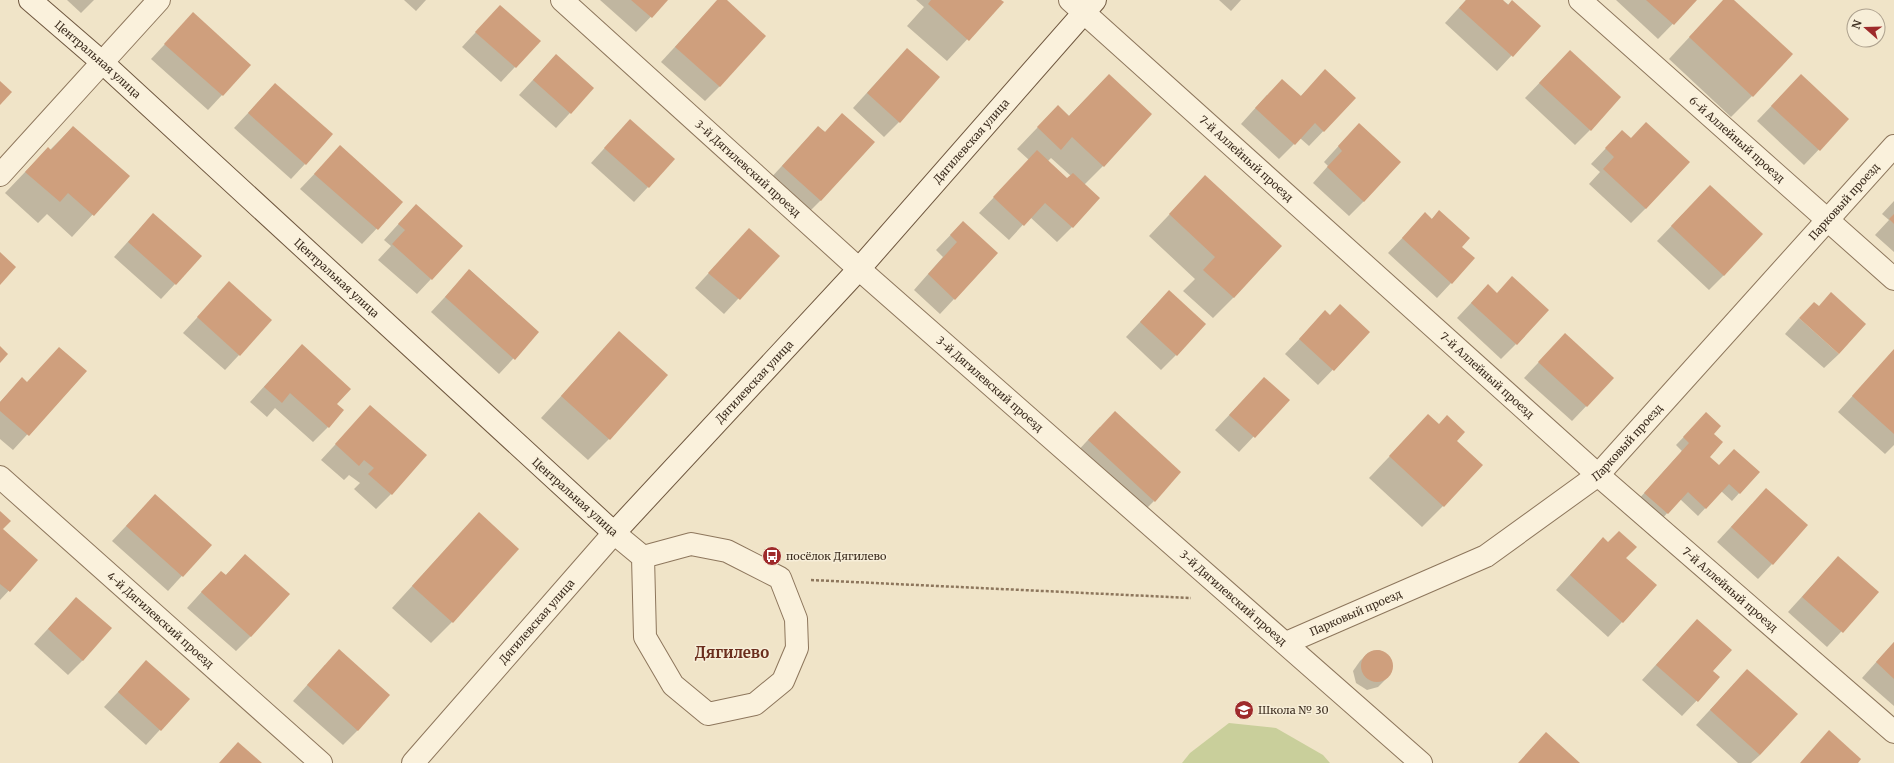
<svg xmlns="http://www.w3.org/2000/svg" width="1894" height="763" font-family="Merriweather,serif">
  <rect width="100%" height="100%" fill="#f0e4c8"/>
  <!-- green -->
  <path fill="#c9cf9b" d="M1229,723L1276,728L1323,755L1330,763H1182L1190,753Z"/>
  <!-- shadow -->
  <g fill="#0003" fill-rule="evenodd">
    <path d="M67,0H94L81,13Z"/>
    <path d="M404,0H426L416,11Z"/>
    <path d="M600,0H667L636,32Z"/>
    <path d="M718,0H725L720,86L705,101L661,62Z"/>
    <path d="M916,0H1000L1002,2L947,61L907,26L924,7Z"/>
    <path d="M1219,0H1241L1231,11Z"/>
    <path d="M1466,0H1502L1539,26L1497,71L1445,23Z"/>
    <path d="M1616,0H1696L1658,39Z"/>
    <path d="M1724,0H1732L1752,96L1731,117L1669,59Z"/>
    <path d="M500,6L539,41L501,82L462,47Z"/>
    <path d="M193,14L250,65L208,110L151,59Z"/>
    <path d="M907,49L899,122L884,137L853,108Z"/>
    <path d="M1570,51L1590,130L1575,145L1525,98Z"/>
    <path d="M556,55L593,88L556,128L519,95Z"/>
    <path d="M1325,71L1355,98L1309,146L1300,138L1279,159L1241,124L1267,95L1300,97Z"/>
    <path d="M1109,75L1103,166L1084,185L1072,227L1057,242L1030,217L1009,240L979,213L1029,160L1017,149L1058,106L1069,116ZM1051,158L1071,176L1067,180L1047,162Z"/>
    <path d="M1801,75L1848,119L1804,165L1757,121Z"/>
    <path d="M275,84L305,164L291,179L234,128Z"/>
    <path d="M630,120L648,187L634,202L591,163Z"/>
    <path d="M73,127L128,176L72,237L47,214L38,223L5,193L48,148L50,150Z"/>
    <path d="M818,127L825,132L821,200L806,215L768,181Z"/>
    <path d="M1344,140L1364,201L1349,216L1313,183L1328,166L1324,162Z"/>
    <path d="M1608,146L1646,208L1631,223L1589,184L1600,172L1591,164Z"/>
    <path d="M340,147L402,202L362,244L300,189Z"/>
    <path d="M1205,177L1234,297L1213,318L1183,291L1195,279L1149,236Z"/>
    <path d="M1710,186L1724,275L1709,290L1657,241Z"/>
    <path d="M1894,201V252L1875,235L1889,220L1882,214Z"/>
    <path d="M1439,211L1461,247L1451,283L1437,298L1388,253L1425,214L1431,220Z"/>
    <path d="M153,214L175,284L161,299L114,257Z"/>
    <path d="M402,220L431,279L417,294L378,260L391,246L384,240Z"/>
    <path d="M963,222L954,299L940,314L914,290L943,257L936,250Z"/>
    <path d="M749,229L778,256L724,314L695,288Z"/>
    <path d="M470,270L538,332L499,374L431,312Z"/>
    <path d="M229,283L239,355L225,370L183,333Z"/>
    <path d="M1488,285L1516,344L1501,359L1457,318Z"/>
    <path d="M1155,306L1176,355L1161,370L1126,337Z"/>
    <path d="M1325,312L1330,316L1369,332L1318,385L1285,354Z"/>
    <path d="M1799,318L1839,354L1824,368L1785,334Z"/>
    <path d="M619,333L609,439L588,460L541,418Z"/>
    <path d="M302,345L336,405L328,427L313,442L275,408L267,417L250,402Z"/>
    <path d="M1551,349L1613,378L1572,421L1524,378Z"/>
    <path d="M1894,350V445L1885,454L1838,412Z"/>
    <path d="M85,371L13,450L0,439V402L22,379L27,383Z"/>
    <path d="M1250,393L1288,400L1239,452L1215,430Z"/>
    <path d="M371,406L391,494L376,509L354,489L360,483L349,475L344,480L321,460Z"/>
    <path d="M1428,416L1456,441L1443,506L1422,527L1369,478Z"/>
    <path d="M1699,421L1712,434L1708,457L1719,466L1758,472L1732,501L1721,491L1698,516L1680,499L1660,521L1638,500L1682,451L1676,445Z"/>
    <path d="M1100,427L1154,501L1139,516L1074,455Z"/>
    <path d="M155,495L210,545L168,591L112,541Z"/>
    <path d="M1752,504L1772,564L1758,579L1717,542Z"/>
    <path d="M0,512L2,529L37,560L0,600Z"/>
    <path d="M479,513L452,622L431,643L392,608Z"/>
    <path d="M1608,543L1625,558L1622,622L1608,637L1556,590L1589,554Z"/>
    <path d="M245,555L251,636L236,651L187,608L206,587L225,576Z"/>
    <path d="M1838,557L1877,593L1827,647L1788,612Z"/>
    <path d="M76,598L83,660L68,675L34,644Z"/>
    <path d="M1697,620L1712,671L1719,677L1682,716L1642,680Z"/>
    <path d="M1894,642V706L1862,678Z"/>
    <path d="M1379,650L1390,657L1392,668L1386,679L1378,687L1367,690L1356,683L1353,671L1360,661L1368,653Z"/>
    <path d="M146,662L188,699L146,745L104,707Z"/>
    <path d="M325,665L358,730L343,745L293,701Z"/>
    <path d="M1747,670L1760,755L1751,763H1738L1696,725Z"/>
  </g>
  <!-- building -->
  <g fill="#cf9f7d">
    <path d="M631,0H668L652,18Z"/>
    <path d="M717,0H727L766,36L720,87L675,47Z"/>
    <path d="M931,0H1001L1004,2L969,41L928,4Z"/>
    <path d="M1466,0H1503L1508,5L1512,0L1541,26L1513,57L1459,8Z"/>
    <path d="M1646,0H1697L1674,25Z"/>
    <path d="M1723,0H1734L1793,54L1753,97L1689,37Z"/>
    <path d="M500,5L541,41L516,68L475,32Z"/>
    <path d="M193,12L251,65L223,96L164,44Z"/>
    <path d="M907,48L940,77L900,123L867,93Z"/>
    <path d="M1570,50L1621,97L1591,131L1539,83Z"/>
    <path d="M556,54L594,88L571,114L533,80Z"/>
    <path d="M1325,69L1356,98L1324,132L1315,123L1295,145L1255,108L1282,79L1301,96Z"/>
    <path d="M1109,74L1152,114L1104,167L1072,137L1061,150L1037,127L1058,105L1069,116Z"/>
    <path d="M1801,74L1849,119L1820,151L1771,106Z"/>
    <path d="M0,81L12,92L0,105Z"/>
    <path d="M275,83L333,134L306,165L248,113Z"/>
    <path d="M842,113L875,142L821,201L782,166L818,126L825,132Z"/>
    <path d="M630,119L675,159L649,188L604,148Z"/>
    <path d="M1646,122L1690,162L1646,209L1603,169L1614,157L1605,148L1622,130L1631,138Z"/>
    <path d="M1359,123L1401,162L1364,202L1327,167L1342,151L1338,146Z"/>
    <path d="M73,126L130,176L94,216L68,193L60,202L25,172L48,147L51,150Z"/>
    <path d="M340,145L403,202L378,230L314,174Z"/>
    <path d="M1037,150L1067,178L1073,173L1100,198L1073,228L1045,203L1024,226L993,197Z"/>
    <path d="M1205,175L1282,246L1234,298L1203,270L1215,257L1169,214Z"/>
    <path d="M1710,185L1763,234L1724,276L1671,226Z"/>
    <path d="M416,204L463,246L432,280L392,244L405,230L398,224Z"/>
    <path d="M1439,210L1470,238L1462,247L1475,258L1452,284L1402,238L1425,212L1432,219Z"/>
    <path d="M153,213L202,256L176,285L128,242Z"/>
    <path d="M1894,214V224L1889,219Z"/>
    <path d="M963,221L998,253L955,300L928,274L957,242L950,235Z"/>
    <path d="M749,228L780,256L740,300L708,273Z"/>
    <path d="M0,252L16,267L0,285Z"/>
    <path d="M469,269L539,332L515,360L445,297Z"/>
    <path d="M1512,276L1549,310L1517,345L1471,303L1488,284L1497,293Z"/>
    <path d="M229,281L272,320L240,356L197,317Z"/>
    <path d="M1169,290L1206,324L1177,356L1140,322Z"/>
    <path d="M1831,292L1866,324L1839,354L1799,318L1814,302L1819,306Z"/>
    <path d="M1340,304L1370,332L1334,371L1299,339L1325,310L1330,315Z"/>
    <path d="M619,331L668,375L610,440L561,396Z"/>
    <path d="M1565,333L1614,378L1587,407L1538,362Z"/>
    <path d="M302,344L351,389L337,404L344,410L329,428L290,393L282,403L264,387Z"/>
    <path d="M0,346L8,354L0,363Z"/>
    <path d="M59,347L87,371L29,436L0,411V402L22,377L27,382Z"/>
    <path d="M1894,349V434L1852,396Z"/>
    <path d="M1264,377L1290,400L1255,438L1229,415Z"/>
    <path d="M370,405L427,455L392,495L368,474L374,468L364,460L359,466L335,444Z"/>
    <path d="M1115,411L1181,472L1155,502L1088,440Z"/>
    <path d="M1706,412L1721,426L1714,434L1723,442L1710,457L1719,465L1734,449L1760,472L1740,494L1729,484L1706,509L1688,492L1668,514L1644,493L1689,443L1683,437Z"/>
    <path d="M1428,414L1439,424L1447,415L1465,432L1457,441L1483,465L1444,507L1389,456Z"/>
    <path d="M1766,488L1808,525L1773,565L1731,527Z"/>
    <path d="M155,494L212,545L183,577L126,526Z"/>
    <path d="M0,511L11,521L3,529L38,560L10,592L0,584Z"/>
    <path d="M479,512L519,549L453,623L412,586Z"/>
    <path d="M1619,531L1637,547L1626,558L1657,585L1623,623L1570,575L1603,537L1608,542Z"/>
    <path d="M245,554L290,594L251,637L201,592L221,571L226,575Z"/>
    <path d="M1838,556L1879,592L1843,633L1802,597Z"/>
    <path d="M76,597L112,628L83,661L48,629Z"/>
    <path d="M1697,619L1732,650L1713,671L1720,677L1698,702L1656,665Z"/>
    <path d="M1894,642V679L1876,662Z"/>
    <path d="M339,649L390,695L358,731L307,685Z"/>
    <circle cx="1377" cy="666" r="16"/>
    <path d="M146,660L190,699L161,731L118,692Z"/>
    <path d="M1747,669L1798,714L1760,755L1710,710Z"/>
    <path d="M1829,730L1861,759L1858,763H1800Z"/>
    <path d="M1546,732L1580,763H1518Z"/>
    <path d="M238,742L262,763H219Z"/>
  </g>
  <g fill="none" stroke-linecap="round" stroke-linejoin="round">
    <!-- street casing -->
    <g stroke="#8d765c" stroke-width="24">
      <g id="street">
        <path id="s1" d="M562,0L859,269L1421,763"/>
        <path id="s2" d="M1070,0L1598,475L1894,732"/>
        <path id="s3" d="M1580,0L1894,279"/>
        <path d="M0,175L159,0"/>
        <path id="s4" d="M0,477L321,763"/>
        <path id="s5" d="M1286,643L1486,556L1598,475L1894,146"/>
        <path id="s6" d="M413,763L614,533L643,557L645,637L673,685L708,714L755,704L783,681L797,648L796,619L780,578L727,551L691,544L643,557"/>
      </g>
    </g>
    <!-- secondary casing -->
    <g stroke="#6f573f" stroke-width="24">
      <g id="secondary">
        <path id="s7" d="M30,0L103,63L614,533L859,269L1095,0"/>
      </g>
    </g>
    <!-- path -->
    <path stroke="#8d765c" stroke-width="2.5" stroke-dasharray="3 2" stroke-linecap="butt" d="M811,580L1191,598"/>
    <!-- street -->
    <use href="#street" stroke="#faf1dc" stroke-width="22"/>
    <!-- secondary -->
    <use href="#secondary" stroke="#faf1dc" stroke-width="22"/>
  </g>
  <!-- icons -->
  <defs>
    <g id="bus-disc" transform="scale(1)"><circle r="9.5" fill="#9e2a2b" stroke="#f7eed8"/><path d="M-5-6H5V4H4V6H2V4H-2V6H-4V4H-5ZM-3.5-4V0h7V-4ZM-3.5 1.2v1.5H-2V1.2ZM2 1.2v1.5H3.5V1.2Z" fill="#fff"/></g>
    <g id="school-disc" transform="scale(1)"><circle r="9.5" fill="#9e2a2b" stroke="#f7eed8"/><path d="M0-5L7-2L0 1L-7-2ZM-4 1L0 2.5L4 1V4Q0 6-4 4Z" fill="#fff"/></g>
  </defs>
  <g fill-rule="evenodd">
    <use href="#bus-disc" x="772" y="556"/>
    <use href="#school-disc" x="1244" y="710"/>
  </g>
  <g text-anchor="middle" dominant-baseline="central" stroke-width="3" stroke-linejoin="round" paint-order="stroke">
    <!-- street labels -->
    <g font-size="11" fill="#3d2e20" stroke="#f7eed8">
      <text stroke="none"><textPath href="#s7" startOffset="90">Центральная улица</textPath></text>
      <text stroke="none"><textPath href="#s3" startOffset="210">6-й Аллейный проезд</textPath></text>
      <text stroke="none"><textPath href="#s7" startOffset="1321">Дягилевская улица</textPath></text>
      <text stroke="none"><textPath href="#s2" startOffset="237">7-й Аллейный проезд</textPath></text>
      <text stroke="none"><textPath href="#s1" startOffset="251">3-й Дягилевский проезд</textPath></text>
      <text stroke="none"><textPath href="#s5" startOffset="724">Парковый проезд</textPath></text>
      <text stroke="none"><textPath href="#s7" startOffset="414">Центральная улица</textPath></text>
      <text stroke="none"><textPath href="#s2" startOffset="561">7-й Аллейный проезд</textPath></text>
      <text stroke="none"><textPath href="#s7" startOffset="997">Дягилевская улица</textPath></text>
      <text stroke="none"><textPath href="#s1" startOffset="575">3-й Дягилевский проезд</textPath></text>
      <text stroke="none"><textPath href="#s5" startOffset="400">Парковый проезд</textPath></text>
      <text transform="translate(575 497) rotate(42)">Центральная улица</text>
      <text stroke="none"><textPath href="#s2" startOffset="885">7-й Аллейный проезд</textPath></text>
      <text stroke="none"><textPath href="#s1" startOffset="899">3-й Дягилевский проезд</textPath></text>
      <text stroke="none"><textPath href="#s5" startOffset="76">Парковый проезд</textPath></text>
      <text stroke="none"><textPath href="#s4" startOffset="215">4-й Дягилевский проезд</textPath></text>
      <text stroke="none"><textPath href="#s6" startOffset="188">Дягилевская улица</textPath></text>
    </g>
    <!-- poi labels -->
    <g font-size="11" fill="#3d2e20" stroke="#f7eed8" text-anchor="start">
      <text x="786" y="556">посёлок Дягилево</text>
      <text x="1258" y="710">Школа № 30</text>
    </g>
    <!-- district labels -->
    <g font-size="15" font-weight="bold" fill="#6b2e1e" stroke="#f7eed8">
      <text x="732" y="652">Дягилево</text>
    </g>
  </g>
  <!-- north arrow -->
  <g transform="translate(1866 28) rotate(290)"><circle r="19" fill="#f7eed8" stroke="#ada18e"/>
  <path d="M0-3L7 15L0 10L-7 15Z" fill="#9e2a2b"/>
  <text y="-6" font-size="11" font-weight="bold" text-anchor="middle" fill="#3d2e20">N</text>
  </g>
</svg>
